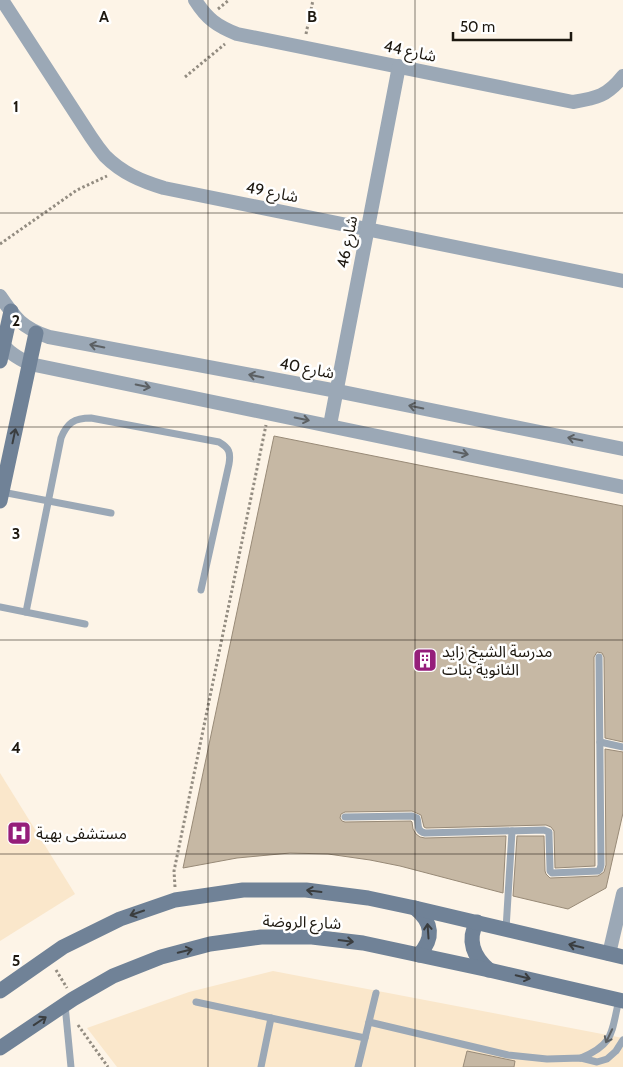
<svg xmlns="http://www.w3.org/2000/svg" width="623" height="1067" font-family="Cabin,'Noto Sans Arabic',sans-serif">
  <rect width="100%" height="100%" fill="#fdf4e7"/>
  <!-- built -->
  <g fill="#fae7cb">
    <path d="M0,773L75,894L0,941Z"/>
    <path d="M273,971L623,1038V1067H117L87,1028L189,992Z"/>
  </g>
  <!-- building -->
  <g fill="#c6b8a4" stroke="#988a77">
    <path d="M274,436L623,506V742L605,738L604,657L602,653L597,652L594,657L595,866L555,868L554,831L551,827L546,825L426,828L424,827L421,815L412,811L345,812L341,814L340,818L342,821L345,822L411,821L412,822L413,829L416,834L420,837L425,838L506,836L503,893L400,866L370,860L328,854L290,853L237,858L183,868Z"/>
    <path d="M605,749L623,752V813L606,888L568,909L513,896L517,836H544L545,871L546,874L550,878L598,876L604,872L606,865Z"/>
    <path d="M467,1051L515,1061L514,1067H463Z"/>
  </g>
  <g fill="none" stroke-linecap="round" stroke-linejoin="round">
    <!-- path -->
    <g stroke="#938c81" stroke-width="3" stroke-dasharray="2.5 2.5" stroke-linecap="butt">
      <path d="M218,9L229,0"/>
      <path d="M306,34L313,0"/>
      <path d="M185,77L225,44"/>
      <path d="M0,244L77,190L107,176"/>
      <path d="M175,887L174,871L266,425"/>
      <path d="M56,970L67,988"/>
      <path d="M78,1025L108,1067"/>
    </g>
    <!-- lane -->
    <g stroke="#9ba8b6" stroke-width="7">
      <path d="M2,492L111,513"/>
      <path d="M0,607L85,624"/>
      <path d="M26,612L61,438C67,423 74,418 91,418L219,442C229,448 231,452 229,464L201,590"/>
      <path d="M600,742L623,747"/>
      <path d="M345,817L412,816L417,818C419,824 416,831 425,833L544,830L549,832V835L550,868V871L552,873L598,871L600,869L601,865L599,657"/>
      <path d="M506,929L512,831"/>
      <path d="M196,1002L365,1038"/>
      <path d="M65,1005L71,1067"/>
      <path d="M369,1022L508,1055L547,1059L581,1058L597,1062L607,1059L616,1051L623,1040"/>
      <path d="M581,1058C615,1044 611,1032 619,1000"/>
      <path d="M261,1067L271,1018"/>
      <path d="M358,1067L376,993"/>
    </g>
    <!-- street -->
    <g stroke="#9ba8b6" stroke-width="14">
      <path d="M2,0L91,137C95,143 100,150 105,156C122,173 141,181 164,188L623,281"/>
      <path d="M195,0C207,19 217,26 237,34L573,102C597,98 607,96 623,76"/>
      <path d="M0,296C15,318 22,328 49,337L337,391L623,449"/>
      <path d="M0,340C7,352 18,358 30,364L623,487"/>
      <path d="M330,425L399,66"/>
      <path d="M609,954L623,894"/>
    </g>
    <!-- secondary -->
    <g stroke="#708297" stroke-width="15">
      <path d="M0,361L11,311"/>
      <path d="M0,501L36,333"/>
      <path d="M415,908C433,923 434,938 419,955"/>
      <path d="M477,922C466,941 474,957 489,970"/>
      <path d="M0,991L63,947L120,919L175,900L243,890H306L368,898L415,908L623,957"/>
      <path d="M0,1048L73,999L113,976L161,957L210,944L261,937H312L363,943L489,970L623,1001"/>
    </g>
  </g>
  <!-- one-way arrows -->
  <defs><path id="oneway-shaft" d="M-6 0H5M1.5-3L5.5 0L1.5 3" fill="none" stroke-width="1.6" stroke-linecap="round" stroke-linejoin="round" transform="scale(1.25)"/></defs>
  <g stroke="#5c6063">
    <use href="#oneway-shaft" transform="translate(97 346) rotate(-169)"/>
    <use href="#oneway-shaft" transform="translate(256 376) rotate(-169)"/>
    <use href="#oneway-shaft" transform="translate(143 386) rotate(12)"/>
    <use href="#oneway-shaft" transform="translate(416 407) rotate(-169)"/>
    <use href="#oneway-shaft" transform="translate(302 419) rotate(12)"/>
    <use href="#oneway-shaft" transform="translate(575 439) rotate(-169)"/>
    <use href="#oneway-shaft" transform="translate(461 453) rotate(12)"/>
    <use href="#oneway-shaft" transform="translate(609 1036) rotate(115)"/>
  </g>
  <g stroke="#3a3d3f">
    <use href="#oneway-shaft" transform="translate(14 436) rotate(-78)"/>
    <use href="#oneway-shaft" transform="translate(314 891) rotate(-173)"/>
    <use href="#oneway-shaft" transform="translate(137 913) rotate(161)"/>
    <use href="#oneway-shaft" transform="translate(428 931) rotate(-94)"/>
    <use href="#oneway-shaft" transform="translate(346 941) rotate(7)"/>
    <use href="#oneway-shaft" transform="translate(576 946) rotate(-167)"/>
    <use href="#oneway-shaft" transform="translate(185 951) rotate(-14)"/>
    <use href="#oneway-shaft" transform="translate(523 977) rotate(13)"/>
    <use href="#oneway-shaft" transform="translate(40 1021) rotate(-34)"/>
  </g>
  <!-- grid -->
  <path fill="none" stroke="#1d1810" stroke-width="1" stroke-opacity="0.55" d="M208,0V1067M415,0V1067M0,213H623M0,427H623M0,640H623M0,854H623"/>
  <!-- icons -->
  <defs>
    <g id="building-square" transform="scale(1.25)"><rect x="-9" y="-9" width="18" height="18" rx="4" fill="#951e7a" stroke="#fff"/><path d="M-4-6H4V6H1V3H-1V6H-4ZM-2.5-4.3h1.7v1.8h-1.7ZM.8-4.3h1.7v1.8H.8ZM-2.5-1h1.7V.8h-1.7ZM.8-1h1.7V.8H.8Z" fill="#fff"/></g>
    <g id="hospital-square" transform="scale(1.25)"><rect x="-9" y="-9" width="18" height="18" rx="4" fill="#951e7a" stroke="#fff"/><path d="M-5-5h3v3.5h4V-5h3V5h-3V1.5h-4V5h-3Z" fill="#fff"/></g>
  </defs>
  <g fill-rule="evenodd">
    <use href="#building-square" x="425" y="660"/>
    <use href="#hospital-square" x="19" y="833"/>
  </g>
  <g text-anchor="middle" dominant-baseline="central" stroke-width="5" stroke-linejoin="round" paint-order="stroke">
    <!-- street labels -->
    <g font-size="16" fill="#1d1810" stroke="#fff">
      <text transform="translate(410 51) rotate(12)">شارع 44</text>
      <text transform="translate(272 192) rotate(11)">شارع 49</text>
      <text transform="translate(347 242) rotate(-79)">شارع 46</text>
      <text transform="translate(307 368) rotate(11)">شارع 40</text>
      <text transform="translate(302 922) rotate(2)">شارع الروضة</text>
    </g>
    <!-- poi labels -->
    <g font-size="16" fill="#1d1810" stroke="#fff" text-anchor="start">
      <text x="442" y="651">مدرسة الشيخ زايد<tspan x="442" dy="18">الثانوية بنات</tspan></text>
      <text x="36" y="833">مستشفى بهية</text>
    </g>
  </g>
  <g font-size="16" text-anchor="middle" font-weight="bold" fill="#1d1810" stroke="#fff" stroke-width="5" stroke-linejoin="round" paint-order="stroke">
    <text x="104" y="22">A</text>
    <text x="312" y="22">B</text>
    <text x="16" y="112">1</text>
    <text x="16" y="326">2</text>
    <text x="16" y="539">3</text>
    <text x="16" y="753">4</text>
    <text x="16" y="966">5</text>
  </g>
  <!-- scale -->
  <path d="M453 32v8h118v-8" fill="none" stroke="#1d1810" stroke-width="2.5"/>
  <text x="460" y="32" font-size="15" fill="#1d1810" stroke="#ffffff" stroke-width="4" paint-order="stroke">50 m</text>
</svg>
